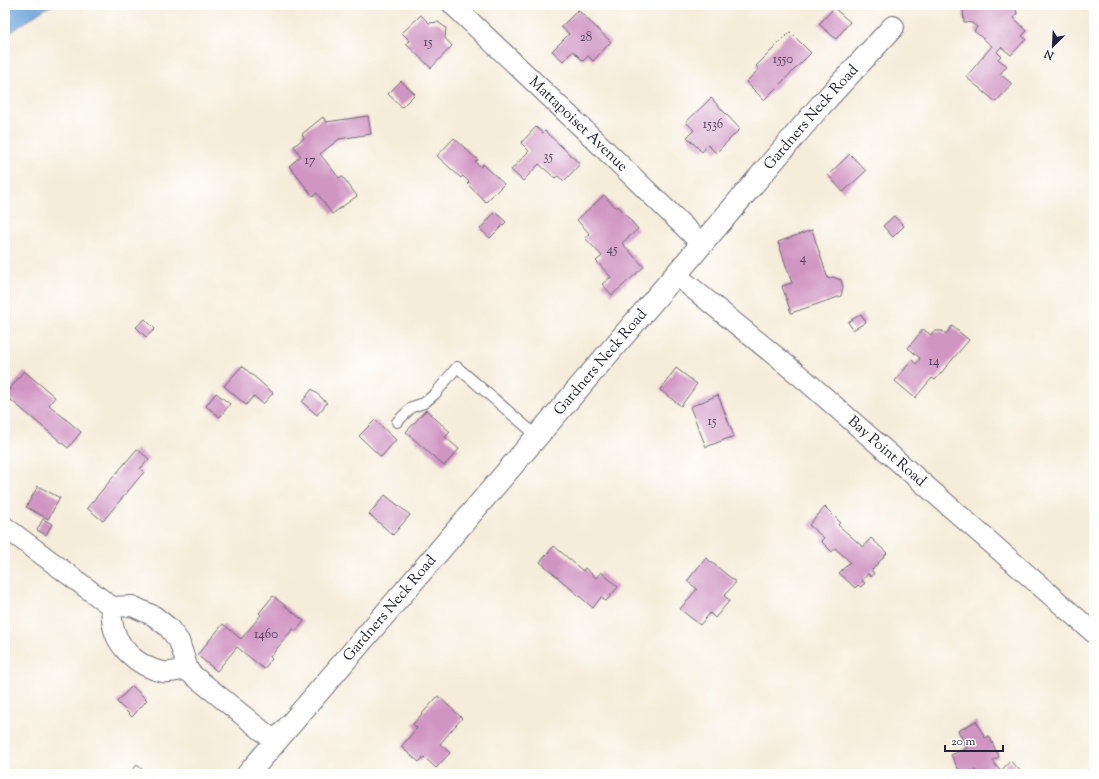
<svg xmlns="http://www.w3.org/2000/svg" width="1099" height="779" font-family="'Sorts Mill Goudy',serif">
  <rect width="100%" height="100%" fill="#fff"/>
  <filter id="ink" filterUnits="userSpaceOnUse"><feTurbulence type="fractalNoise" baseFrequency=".025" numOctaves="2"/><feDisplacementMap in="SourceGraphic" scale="8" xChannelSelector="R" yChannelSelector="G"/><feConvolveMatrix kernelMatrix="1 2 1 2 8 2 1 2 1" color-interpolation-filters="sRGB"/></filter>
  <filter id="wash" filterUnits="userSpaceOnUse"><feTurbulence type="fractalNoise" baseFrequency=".012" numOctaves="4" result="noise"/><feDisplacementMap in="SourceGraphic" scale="16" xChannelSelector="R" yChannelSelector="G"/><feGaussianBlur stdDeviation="0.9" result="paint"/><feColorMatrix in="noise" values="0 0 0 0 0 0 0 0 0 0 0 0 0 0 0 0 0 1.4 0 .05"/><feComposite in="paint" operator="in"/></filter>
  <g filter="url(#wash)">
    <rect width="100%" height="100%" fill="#f6ecda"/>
    <!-- water -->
    <path fill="#6ea3db" stroke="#48628b" d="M5,5H53L46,8L5,36Z"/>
    <g id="blocks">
      <!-- building -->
      <g fill="#d095c3">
        <path d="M973,5H1013L1015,7L1017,13L1014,18L1027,31L1022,36L1026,39L1011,55L1001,47L997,52L1001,56L998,59L1007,66L1000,74L1012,84L996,102L966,77L992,46L974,31L977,27L972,23L964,22L963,9L970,10Z"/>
        <path d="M834,8L850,22L836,39L819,24Z"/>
        <path d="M578,10L611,42L593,61L588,56L583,61L573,51L563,61L552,51L569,34L561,27Z"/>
        <path d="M421,15L429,23L438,22L446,28L445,38L452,46L431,68L406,44L410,41L402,33Z"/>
        <path d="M790,32L811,53L764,100L746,82L759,69L756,66Z"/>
        <path d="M401,81L415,94L402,107L388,94Z"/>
        <path d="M711,98L740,129L716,153L708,145L702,152L687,137L694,130L686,122Z"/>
        <path d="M368,116L371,134L339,139L320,154L339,178L342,176L357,196L332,214L317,193L313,196L289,166L301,156L294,146L304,138L302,134L323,117L326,122Z"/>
        <path d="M536,127L543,133L545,131L580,164L564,181L558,176L555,178L539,164L523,181L511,170L529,151L521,143Z"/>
        <path d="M454,138L478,160L475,162L481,167L483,164L504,184L486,202L467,184L469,182L463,176L461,178L437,156Z"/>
        <path d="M850,154L866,171L843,192L828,175Z"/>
        <path d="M604,195L616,208L618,206L638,229L622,243L644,267L612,295L602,284L611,277L596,261L602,256L585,238L590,234L577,220Z"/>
        <path d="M495,212L506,222L490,238L480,229Z"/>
        <path d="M894,216L904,226L893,237L883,226Z"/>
        <path d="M812,230L828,279L833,277L841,280L843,287L841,296L791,313L782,286L792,283L778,242Z"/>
        <path d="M861,314L866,322L853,330L848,322Z"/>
        <path d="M145,319L155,329L146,337L136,327Z"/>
        <path d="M952,326L969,340L935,380L932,378L915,398L895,381L912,360L916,364L920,358L908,348L923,329L931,335L934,331H943L946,334Z"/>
        <path d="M242,366L273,393L263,404L254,396L246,405L224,386Z"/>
        <path d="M676,368L697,384L681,406L660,390Z"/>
        <path d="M24,371L55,397L49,405L81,432L68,448L5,395Z"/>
        <path d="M312,389L327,403L317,415L302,402Z"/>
        <path d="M216,393L230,404L220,417L206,406Z"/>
        <path d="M718,395L734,436L706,447L690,407Z"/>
        <path d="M426,410L450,432L445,437L459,449L444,466L406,432Z"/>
        <path d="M375,420L396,440L381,457L359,436Z"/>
        <path d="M137,449L149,459L140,469L144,472L103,521L87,508Z"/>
        <path d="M38,486L60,498L48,519L26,507Z"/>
        <path d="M385,495L410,515L393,535L369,514Z"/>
        <path d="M825,507L840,522L838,525L863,547L871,538L887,553L871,571L874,573L871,577L868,574L862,581L865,583L861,587L858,585L855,588L839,573L850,562L835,548L832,552L821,541L824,538L809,525Z"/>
        <path d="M43,519L52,524L46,535L37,530Z"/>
        <path d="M554,546L583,571L585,568L596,578L601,572L618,587L606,601L601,597L593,608L540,562Z"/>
        <path d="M706,558L736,582L724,596L730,600L715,618L710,613L700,625L680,609L697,589L687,581Z"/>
        <path d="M273,596L304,621L296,631L293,629L270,657L272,659L264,669L237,647L217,671L197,655L223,624L241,639L261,615L259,613Z"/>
        <path d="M132,686L147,700L132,717L117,702Z"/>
        <path d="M438,696L462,718L440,744L450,753L436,768L424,757L419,762L401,747L417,728L413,724Z"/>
        <path d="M976,721L985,738L989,736L999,757L993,760L996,766L1001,771L1010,761L1024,774H977L975,770L966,774H961L951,755L967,748L958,731Z"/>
        <path d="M137,765L147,774H129Z"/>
      </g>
    </g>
  </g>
  <g filter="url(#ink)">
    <use href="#blocks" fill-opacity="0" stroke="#6c6973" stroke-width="1"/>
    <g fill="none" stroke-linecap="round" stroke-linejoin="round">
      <!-- service casing -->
      <g stroke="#6c6973" stroke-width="12">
        <path id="service" d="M397,422L412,407L424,403L435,394L457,367L537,436"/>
      </g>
      <!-- minor casing -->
      <g stroke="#6c6973" stroke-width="22">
        <g id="minor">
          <path id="s1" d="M453,5L595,140L702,244"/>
          <path id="s2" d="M676,275L805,380L1094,633"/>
          <path d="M5,527L112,607L132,606L154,616L168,627L179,641L188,669C180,670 171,673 163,672C138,667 114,646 112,619C111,615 112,611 112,607"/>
          <path d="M188,669L189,672L276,742"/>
        </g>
      </g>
      <!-- tertiary casing -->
      <g stroke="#6c6973" stroke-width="24">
        <g id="tertiary">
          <path id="s3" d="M248,774L821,105L893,27"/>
        </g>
      </g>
      <!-- service -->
      <use href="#service" stroke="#fff" stroke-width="10"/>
      <!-- minor -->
      <use href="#minor" stroke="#fff" stroke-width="20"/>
      <!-- tertiary -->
      <use href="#tertiary" stroke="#fff" stroke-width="22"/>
    </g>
  </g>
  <g text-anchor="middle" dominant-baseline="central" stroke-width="4" stroke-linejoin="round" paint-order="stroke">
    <!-- number labels -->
    <g font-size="13" fill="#4e3f5d">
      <text x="586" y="38">28</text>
      <text x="428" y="43">15</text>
      <text x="783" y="60">1550</text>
      <text x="713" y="125">1536</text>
      <text x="548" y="157">35</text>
      <text x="310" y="161">17</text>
      <text x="612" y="250">45</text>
      <text x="803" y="259">4</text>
      <text x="934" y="362">14</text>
      <text x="712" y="422">15</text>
      <text x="266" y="635">1460</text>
    </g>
    <!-- street labels -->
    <g font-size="15" fill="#22223b" stroke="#fff">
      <text stroke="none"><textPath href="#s3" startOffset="865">Gardners Neck Road</textPath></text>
      <text stroke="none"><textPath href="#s1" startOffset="173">Mattapoiset Avenue</textPath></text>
      <text stroke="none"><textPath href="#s3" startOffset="542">Gardners Neck Road</textPath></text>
      <text stroke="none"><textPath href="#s2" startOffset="275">Bay Point Road</textPath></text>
      <text stroke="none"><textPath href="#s3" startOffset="218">Gardners Neck Road</textPath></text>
    </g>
  </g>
  <!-- margin -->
  <rect width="1099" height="779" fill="none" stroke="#fff" stroke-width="20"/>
  <!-- north arrow -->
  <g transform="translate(1053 46) rotate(204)" stroke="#ffffff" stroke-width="3" paint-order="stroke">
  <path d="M0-3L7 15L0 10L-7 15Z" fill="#22223b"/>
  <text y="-6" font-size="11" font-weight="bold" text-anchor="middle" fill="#22223b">N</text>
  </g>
  <!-- scale -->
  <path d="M945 745v6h58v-6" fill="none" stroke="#22223b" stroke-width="2"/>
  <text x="951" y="745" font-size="12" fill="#22223b" stroke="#ffffff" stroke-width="3" paint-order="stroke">20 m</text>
</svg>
